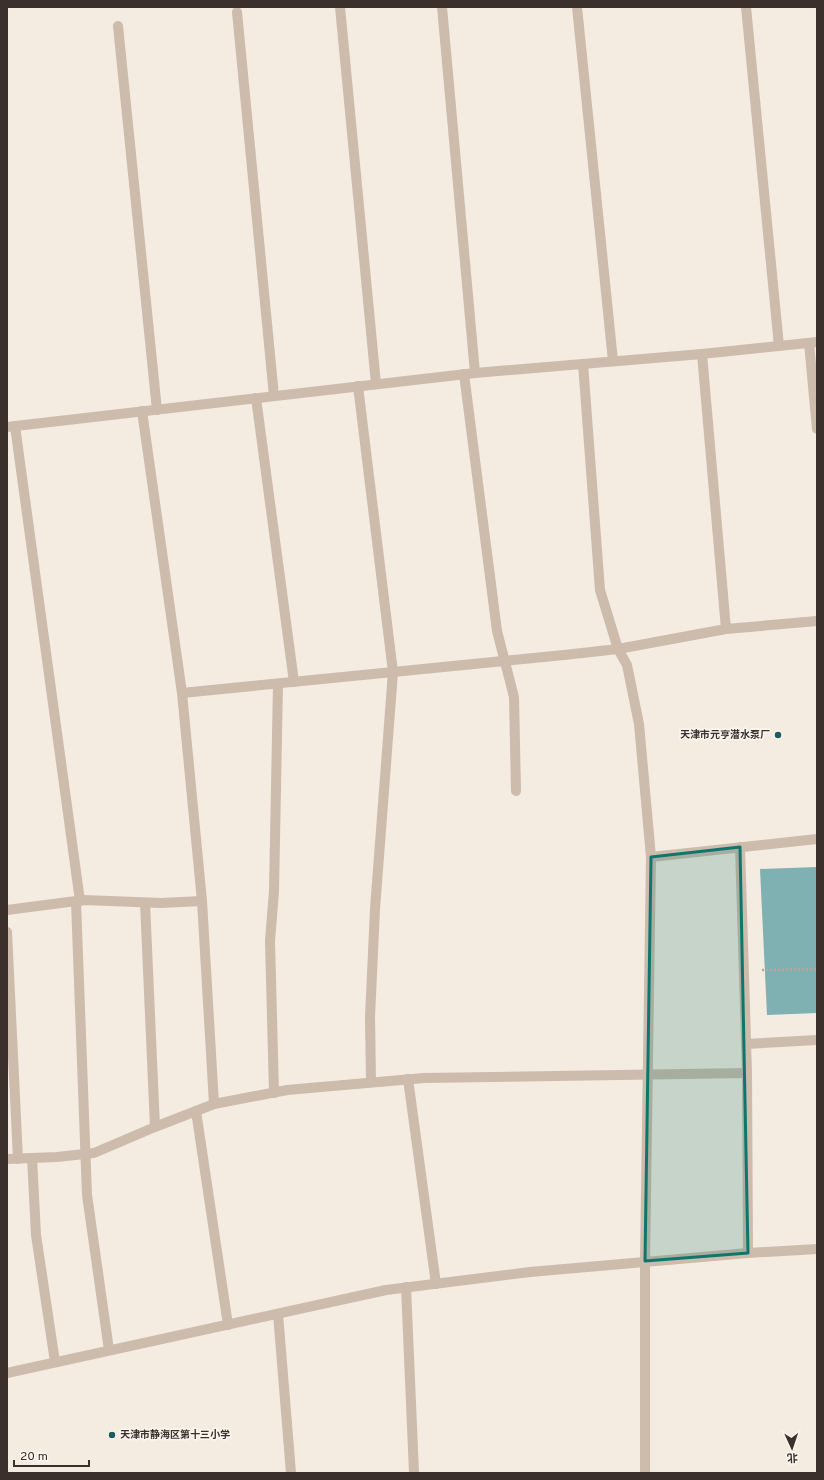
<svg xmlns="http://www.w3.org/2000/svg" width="824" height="1480" font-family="Overpass,'Noto Sans SC',sans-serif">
  <rect width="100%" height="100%" fill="#f4ebe1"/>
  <!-- water -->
  <path fill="#7fb0b2" d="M817,867V1013L767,1015L760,869Z"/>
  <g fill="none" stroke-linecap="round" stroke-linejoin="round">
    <!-- path -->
    <path stroke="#b9a596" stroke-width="2.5" stroke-dasharray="2 2" stroke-linecap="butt" d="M762,970L817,969"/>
    <!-- lane -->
    <g stroke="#cdbbac" stroke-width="10">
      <path d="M340,7L376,384"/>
      <path d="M442,7L475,373"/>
      <path d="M746,7L779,346"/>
      <path d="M237,12L274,396"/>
      <path d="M583,364L600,590L618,649"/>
      <path d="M464,374L497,631L514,697L516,791"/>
      <path d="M358,386L393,672L375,909L370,1017L371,1082"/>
      <path d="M256,398L294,682"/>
      <path d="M142,411L182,693L202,901L214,1104"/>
      <path d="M15,426L80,901"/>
      <path d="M182,693L393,672"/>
      <path d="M76,902L87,1195L109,1350"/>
      <path d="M145,903L155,1127"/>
      <path d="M7,932L18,1159"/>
      <path d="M746,1044L817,1040"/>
      <path d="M408,1079L436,1284"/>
      <path d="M274,1093L270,941L274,891L278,684"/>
      <path d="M196,1111L228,1325"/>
      <path d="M32,1158L36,1235L55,1362"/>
      <path d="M406,1287L414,1473"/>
      <path d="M278,1314L291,1473"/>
    </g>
    <!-- street -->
    <g stroke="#cdbbac" stroke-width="10">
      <path d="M577,7L613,361"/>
      <path d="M118,26L157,410"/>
      <path d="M809,343L817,429"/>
      <path d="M702,354L726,629"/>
      <path d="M7,427L475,373L702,354L817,342"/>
      <path d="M618,649L627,665L639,724L651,857L645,1261V1473"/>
      <path d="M393,672L564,655L618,649L726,629L817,621"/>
      <path d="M740,847L747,1073L748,1253"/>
      <path d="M651,857L817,839"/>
      <path d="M7,910L84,900L161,903L202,901"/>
      <path d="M7,1159L57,1157L94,1153L155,1127L214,1104L287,1090L424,1078L747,1073"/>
      <path d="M7,1373L386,1290L530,1272L748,1253L817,1249"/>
    </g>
  </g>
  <!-- marked area -->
  <path fill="#0f766e" fill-opacity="0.2" stroke="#0f766e" stroke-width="3" stroke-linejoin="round" d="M740,847L748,1253L645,1261L651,857Z"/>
  <!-- markers -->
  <g fill="#1f5a5e" stroke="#fbf5ee" stroke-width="1.5">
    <circle cx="778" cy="735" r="4"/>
    <circle cx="112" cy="1435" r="4"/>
  </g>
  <g text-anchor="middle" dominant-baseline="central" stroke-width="3.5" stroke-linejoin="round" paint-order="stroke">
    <!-- poi labels -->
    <g font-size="10" font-weight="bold" fill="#3b302b" stroke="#fbf5ee" text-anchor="end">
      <text x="770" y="735">天津市元亨潜水泵厂</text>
      <text x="120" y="1435" text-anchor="start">天津市静海区第十三小学</text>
    </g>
  </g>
  <!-- border -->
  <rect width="824" height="1480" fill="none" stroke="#3b302b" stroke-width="16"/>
  <!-- north arrow -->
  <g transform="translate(792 1448) rotate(177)" stroke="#fbf5ee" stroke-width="3" paint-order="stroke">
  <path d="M0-3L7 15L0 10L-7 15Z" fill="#3b302b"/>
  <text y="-6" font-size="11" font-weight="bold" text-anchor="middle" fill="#3b302b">北</text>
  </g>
  <!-- scale -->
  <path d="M14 1460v6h75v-6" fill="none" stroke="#3b302b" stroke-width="2"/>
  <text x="20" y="1460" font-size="12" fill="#3b302b" stroke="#fbf5ee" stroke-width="3" paint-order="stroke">20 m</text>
</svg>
